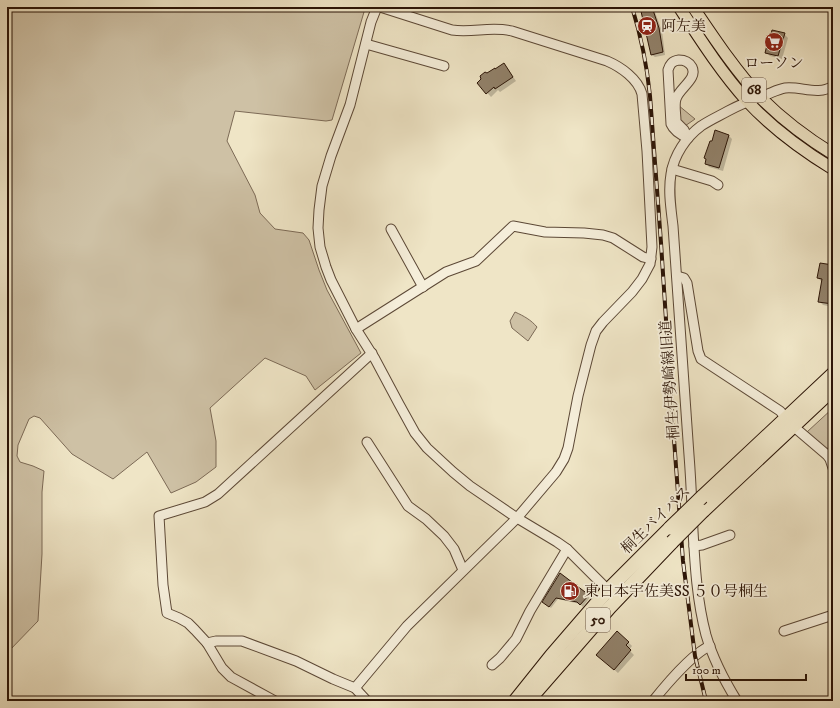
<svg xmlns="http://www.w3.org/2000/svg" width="840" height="708" font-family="'IM FELL DW Pica','Noto Serif JP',serif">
  <rect width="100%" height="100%" fill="#efe5c6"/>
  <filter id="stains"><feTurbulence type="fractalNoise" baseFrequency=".005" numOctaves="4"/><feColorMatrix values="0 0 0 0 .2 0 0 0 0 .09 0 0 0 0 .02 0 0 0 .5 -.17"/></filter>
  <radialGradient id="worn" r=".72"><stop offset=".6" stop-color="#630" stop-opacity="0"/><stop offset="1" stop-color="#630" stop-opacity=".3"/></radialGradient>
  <!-- green -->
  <g fill="#cec1a5" stroke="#7c6a56">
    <path d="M7,7H361L364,12L332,120L326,121L235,111L227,141L255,195L260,213L275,229L303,233L309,240L319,270L327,290L361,353L315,390L306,376L265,358L210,408L216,441V467L196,482L171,493L147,452L113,479L72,454L40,418L34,416L29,419L18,445L17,456L20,462L33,466L44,471L42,492V554L38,621L7,653Z"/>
    <path d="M678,105L695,119L685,126L680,122Z"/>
    <path d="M515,312C524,316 531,320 537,327L528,341L512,328L510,321Z"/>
    <path d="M833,408V444L830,447L826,449L807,432Z"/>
  </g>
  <!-- shadow -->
  <g fill="#0003">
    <path d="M641,7H653L662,31L665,55L655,57L652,55Z"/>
    <path d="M784,34L788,38L782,59L770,56L766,52Z"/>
    <path d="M507,68L516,81L500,92L498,90L491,97L478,83L487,74L496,70Z"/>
    <path d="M716,132L729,136L732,139L723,171L709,167L706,163Z"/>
    <path d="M833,266V307L823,305L819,301L822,282L818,278Z"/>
    <path d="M560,575L590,597L583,607L580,604L558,599L551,608L546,604Z"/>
    <path d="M628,642L632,646L629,650L634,655L618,673L601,658Z"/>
  </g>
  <!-- building -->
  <g fill="#91816a" stroke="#2b1406">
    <path d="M640,7H652L659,28L663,52L651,55Z"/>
    <path d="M772,30L785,33L778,56L765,53L770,33L771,34Z"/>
    <path d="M504,63L513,77L495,89L494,87L486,94L477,83L481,79L480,76L485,72L487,73L495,68V69Z"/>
    <path d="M715,130L729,135L719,168L705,164L706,159L704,158L710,141H712Z"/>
    <path d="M820,263L833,265V304L818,302L822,279L817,278Z"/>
    <path d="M560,573L589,595L580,605L577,602L556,598L549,607L542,602Z"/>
    <path d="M617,631L629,642L626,645L631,650L614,670L596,655Z"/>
  </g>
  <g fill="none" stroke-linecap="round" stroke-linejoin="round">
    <!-- minor casing -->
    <g stroke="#5c4836" stroke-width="11">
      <g id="minor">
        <path d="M377,7L371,22L350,105L331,156L322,186L319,210L318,228L320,247L326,267L331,280L356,329L375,359L399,404L415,433L427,448L453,472L470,486L517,518L557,542L567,549L612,594"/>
        <path d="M366,44L444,66"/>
        <path d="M679,60C684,60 689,62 692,67C698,79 679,88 676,99C674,105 676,114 676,121L677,123L684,130L688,138C681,135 674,131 671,124L668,70C670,64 672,61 679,60Z"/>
        <path d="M672,169L712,181L718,185"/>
        <path d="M391,229L423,287"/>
        <path d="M677,276L684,278L687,283L698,351L701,359L780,411L786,418"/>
        <path d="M356,329L446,272L476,261L513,226L545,232L584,233L603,235L613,238L643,257L651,259"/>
        <path d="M793,426L827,455L830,459L833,468"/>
        <path d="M367,442L408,506L426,519L444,536L454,549L463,570"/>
        <path d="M694,546L702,545L730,535"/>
        <path d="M784,631L833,615"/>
        <path d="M207,643L216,641H242L296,661L333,679L355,688L367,701"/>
        <path d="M492,665L500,658L516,639L530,611L567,549"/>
        <path d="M355,688L407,626L517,518L556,472L564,459L568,448L578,396L591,345L596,331L603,322L632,292L642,279L650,264L652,247L647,151L642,94C638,79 621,67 607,61L512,31C491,26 473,33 452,30L380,7"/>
        <path d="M275,701L231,677L222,668L207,643L195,630L188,623L179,618L167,613L163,585L159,516L205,502L218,494L372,353"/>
        <path d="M653,701C665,686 693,653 710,646"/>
        <path d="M737,701C724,680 713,659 706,635C697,601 695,566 693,531C692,505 691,480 689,455C684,379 678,302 673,226C671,209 668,191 671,174C674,155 686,137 701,126C710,120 719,116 728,111C741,104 754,99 768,94C773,92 779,89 785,88C801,86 818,96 833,86"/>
      </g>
    </g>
    <!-- major casing -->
    <g stroke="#2b1406" stroke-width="13">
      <g id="major">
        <path d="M679,7C700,39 721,72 747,101C772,128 802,150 833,169"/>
        <path d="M693,7C714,38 735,70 761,98C782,119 807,138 833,154"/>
      </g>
    </g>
    <!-- highway casing -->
    <g stroke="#2b1406" stroke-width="15">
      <g id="highway">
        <path d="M702,497L833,374"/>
        <path d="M703,511L833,389"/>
        <path d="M515,701L551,656L608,590L670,528"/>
        <path d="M528,701L610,607L672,542"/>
      </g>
    </g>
    <!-- minor -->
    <use href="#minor" stroke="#f5eeda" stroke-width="9"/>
    <!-- major -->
    <use href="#major" stroke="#efe5c6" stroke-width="11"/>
    <!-- highway -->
    <use href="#highway" stroke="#efe5c6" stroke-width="13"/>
    <!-- rail casing -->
    <g stroke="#2b1406" stroke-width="4">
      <path id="rail" d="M632,7C641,36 647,66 650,96L661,243L672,412L683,561L695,656L706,701"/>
    </g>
    <!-- rail -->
    <use href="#rail" stroke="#f5eeda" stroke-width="2.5" stroke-dasharray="8" stroke-linecap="butt"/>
    <!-- highway-bridge casing -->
    <g stroke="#2b1406" stroke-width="15" stroke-linecap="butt">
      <g id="highway-bridge">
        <path d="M670,528L702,497"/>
        <path d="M672,542L703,511"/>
      </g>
    </g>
    <!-- highway-bridge -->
    <use href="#highway-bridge" stroke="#efe5c6" stroke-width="13"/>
  </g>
  <!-- icons -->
  <defs>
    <g id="station-disc" transform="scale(1)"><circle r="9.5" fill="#8f2418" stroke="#f5eeda"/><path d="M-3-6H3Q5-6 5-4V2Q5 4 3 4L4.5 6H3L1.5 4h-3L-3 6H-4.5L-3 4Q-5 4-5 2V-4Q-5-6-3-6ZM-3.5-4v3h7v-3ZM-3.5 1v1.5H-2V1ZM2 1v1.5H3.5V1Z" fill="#fff"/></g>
    <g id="supermarket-disc" transform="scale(1)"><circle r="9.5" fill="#8f2418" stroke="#f5eeda"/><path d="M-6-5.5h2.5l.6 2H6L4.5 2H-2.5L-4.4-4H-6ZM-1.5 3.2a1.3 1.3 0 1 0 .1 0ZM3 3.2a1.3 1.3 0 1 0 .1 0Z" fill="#fff"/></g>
    <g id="fuel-disc" transform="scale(1)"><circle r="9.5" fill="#8f2418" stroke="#f5eeda"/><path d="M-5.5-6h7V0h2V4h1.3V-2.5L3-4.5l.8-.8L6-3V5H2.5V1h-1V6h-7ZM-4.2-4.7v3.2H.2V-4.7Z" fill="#fff"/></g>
  </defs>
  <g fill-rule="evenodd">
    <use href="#station-disc" x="647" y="26"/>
    <use href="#supermarket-disc" x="774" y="42"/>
    <use href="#fuel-disc" x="570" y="591"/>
  </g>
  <g text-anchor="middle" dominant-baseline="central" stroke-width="3.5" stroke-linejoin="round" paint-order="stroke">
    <!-- shield labels -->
    <g fill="#f5eeda" stroke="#685546" stroke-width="1">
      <rect x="742" y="78" width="24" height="24" rx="3"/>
      <rect x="586" y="608" width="24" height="24" rx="3"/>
    </g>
    <g font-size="14" font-weight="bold" fill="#2b1406">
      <text x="754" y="90">68</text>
      <text x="598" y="620">50</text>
    </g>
    <!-- poi labels -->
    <g font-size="15" fill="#2b1406" stroke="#f5eeda" text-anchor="start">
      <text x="661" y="26">阿左美</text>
      <text x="774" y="63" text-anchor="middle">ローソン</text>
      <text x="584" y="591">東日本宇佐美SS ５０号桐生</text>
    </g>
    <!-- street labels -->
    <g font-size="15" fill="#2b1406" stroke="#f5eeda">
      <text transform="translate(670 380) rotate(-94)">桐生伊勢崎線旧道</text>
      <text transform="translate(656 520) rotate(-44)">桐生バイパス</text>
    </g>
  </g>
  <!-- margin -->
  <rect width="840" height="708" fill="none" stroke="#efe5c6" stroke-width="24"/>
  <rect x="8" y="8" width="824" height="692" fill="none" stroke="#2b1406" stroke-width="2"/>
  <rect x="12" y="12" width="816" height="684" fill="none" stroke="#2b1406"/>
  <!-- scale -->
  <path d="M686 674v6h120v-6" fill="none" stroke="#2b1406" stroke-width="2"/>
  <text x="692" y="674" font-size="12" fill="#2b1406" stroke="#f5eeda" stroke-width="3" paint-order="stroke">100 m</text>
  <rect width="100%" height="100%" filter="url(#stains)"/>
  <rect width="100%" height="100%" fill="url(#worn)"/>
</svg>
